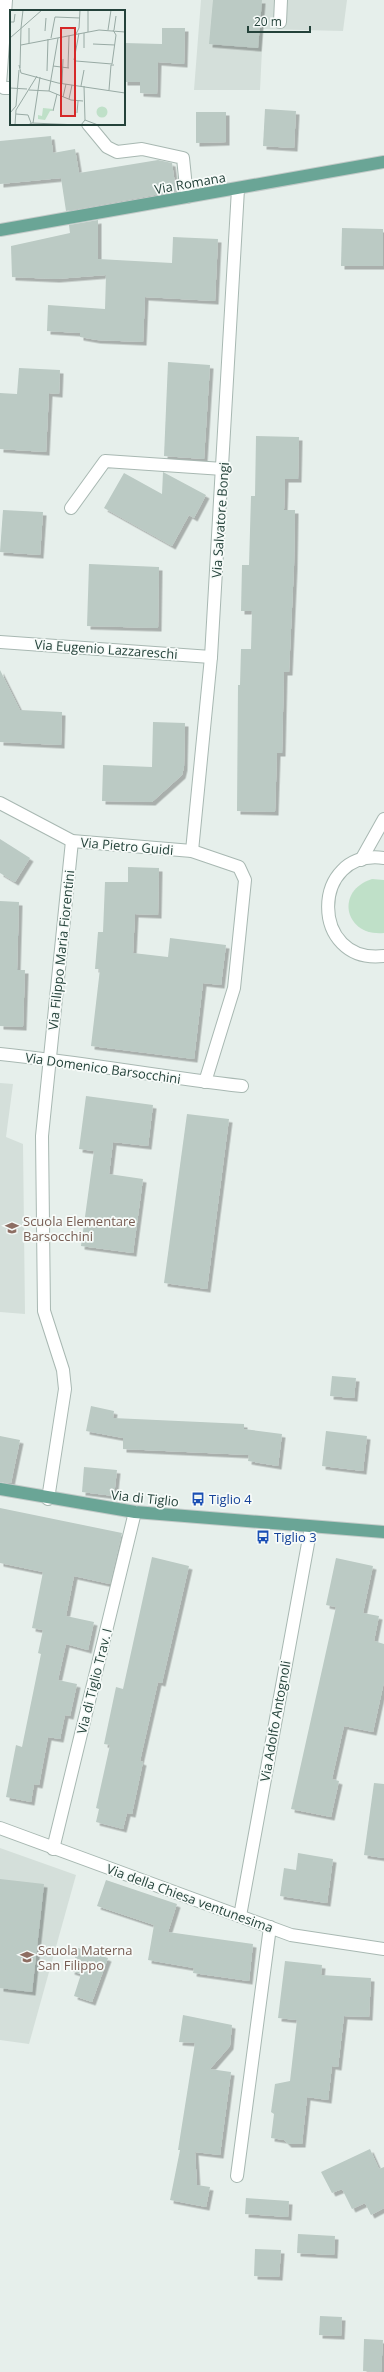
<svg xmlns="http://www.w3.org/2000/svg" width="384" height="2372" font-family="'Open Sans',sans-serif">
  <defs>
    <filter id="shadow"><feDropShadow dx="3.5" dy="3.5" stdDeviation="0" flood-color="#0004"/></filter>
  </defs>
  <rect width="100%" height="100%" fill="#e6efeb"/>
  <!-- built -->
  <g fill="#d4dfda">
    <path d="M201,0H347L343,31L263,29L260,90H194Z"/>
    <path d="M0,1083L13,1084L6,1137L23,1144L25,1314L0,1312Z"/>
    <path d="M0,1848L76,1875L29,2044L0,2040Z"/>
  </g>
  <!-- green -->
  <path fill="#bfe0c8" d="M372,879L384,880V933C345,937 334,891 372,879Z"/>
  <!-- building -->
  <g fill="#bbcac4" filter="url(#shadow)">
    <path d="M213,0H262L258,48L209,44Z"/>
    <path d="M162,28H185L184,64L158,62L157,94L140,93V82H124V43L162,44Z"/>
    <path d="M265,109L296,111L294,148L263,146Z"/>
    <path d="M196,112H226V142L196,143Z"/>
    <path d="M51,136L53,153L75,149L79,173L158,160L172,163L176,191L66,211L61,178L0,184V141Z"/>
    <path d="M98,220V259L172,263L173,237L218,239L215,301L145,297L143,342L97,340L80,337V333L47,331L48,305L105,309L106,275L56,279L12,277L11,246L70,233L69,225Z"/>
    <path d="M342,228L383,229V266H341Z"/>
    <path d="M168,362L210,365L204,459L164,456Z"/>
    <path d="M19,368L60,370L59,394L49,393L46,452L0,449V393L17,394Z"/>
    <path d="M256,436L299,437L298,479H285L284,510H295L294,566L289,672H284L282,753H277L275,812L237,811L238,685H240L241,649H251L252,611H241L242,565H249L251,496H255Z"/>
    <path d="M163,472L206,495L194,518L189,515L172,546L104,508L124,473L162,494Z"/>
    <path d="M3,510L43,512L40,555L0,552Z"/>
    <path d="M89,564L159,567L158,628L87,626Z"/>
    <path d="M0,670L20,710L62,712L61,745L0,742Z"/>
    <path d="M153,722L185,723L184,767L182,775L152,802L102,801L103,765L152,767Z"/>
    <path d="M0,839L30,858L15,882L0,873Z"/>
    <path d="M128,867L159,868L158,915L135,914L133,953L168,957L170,938L226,945L221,985L203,983L194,1059L91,1046L100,969H95L98,932H103L105,882H128Z"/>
    <path d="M0,901L19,902L17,970H25L23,1027L0,1026Z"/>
    <path d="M86,1096L153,1105L148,1146L113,1142L109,1174L143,1179L133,1253L81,1246L94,1151L79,1149Z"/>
    <path d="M187,1114L229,1119L207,1289L164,1283Z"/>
    <path d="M332,1376L356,1378L354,1398L330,1396Z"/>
    <path d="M91,1406L114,1411L113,1418L244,1424V1429L282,1434L278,1466L248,1461L249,1455L123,1449V1438L86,1431Z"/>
    <path d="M326,1431L367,1436L363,1471L322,1466Z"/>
    <path d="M0,1436L20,1440L11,1483L0,1482Z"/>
    <path d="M84,1467L117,1470L114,1496L82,1492Z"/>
    <path d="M0,1508L122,1533L110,1584L74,1576L66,1616L94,1622L88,1650L66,1644L58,1680L77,1684L70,1716L65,1715L60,1739L48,1737L39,1785L34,1784L31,1802L6,1797L16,1745L22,1747L41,1654L38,1653L43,1630L32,1628L43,1572L0,1563Z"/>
    <path d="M152,1557L189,1566L162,1683L158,1682L140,1761L143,1762L132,1814L127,1813L123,1829L96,1822L99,1809L96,1808L110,1745L104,1744L116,1687L123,1689Z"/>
    <path d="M336,1558L373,1566L363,1613L379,1616L374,1641L384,1644V1682L373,1732L344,1726L332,1779L339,1781L331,1817L291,1809L336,1607L326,1605Z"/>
    <path d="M374,1783L384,1784V1858L364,1855Z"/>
    <path d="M298,1853L333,1859L327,1903L280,1896L284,1868L296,1870Z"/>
    <path d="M0,1879L44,1884L32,1992L0,1988Z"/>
    <path d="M106,1880L177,1904L168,1932L253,1944L249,1981L193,1973L194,1968L148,1960L154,1925L97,1906Z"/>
    <path d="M78,1948L108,1958L92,2002L74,1996L81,1974L71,1971Z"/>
    <path d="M285,1961L322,1965L321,1975L371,1978L369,2017L344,2016L338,2067L332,2066L328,2100L307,2097L302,2144H288L284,2140L271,2138L274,2114L271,2112L275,2084L290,2081L297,2020L278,2018Z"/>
    <path d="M183,2015L232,2025L230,2046L210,2069L231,2072L220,2155L195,2152L197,2185L210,2187L206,2207L170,2200L180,2150H178L195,2043L179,2042Z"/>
    <path d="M370,2149L379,2169L384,2167V2208L371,2215L365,2203L352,2209L342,2189L332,2193L321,2172Z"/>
    <path d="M246,2198L289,2201L288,2217L245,2214Z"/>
    <path d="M298,2234L335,2236L334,2255L297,2253Z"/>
    <path d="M255,2249L281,2250L279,2277L254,2276Z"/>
    <path d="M320,2316L342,2317L341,2336L319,2335Z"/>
    <path d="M364,2339L383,2340L381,2372L363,2371Z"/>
  </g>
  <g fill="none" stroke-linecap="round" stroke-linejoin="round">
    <!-- minor casing -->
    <g stroke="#a8b8b2" stroke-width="14">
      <g id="minor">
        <path d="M6,0L0,85L4,88H11"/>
        <path d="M280,22L281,0"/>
        <path d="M88,124L107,147L117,152L142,149L183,158L187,197"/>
        <path d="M71,508L105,461L223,469"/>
        <path d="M0,642L211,657"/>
        <path d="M0,803L72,841L192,851L239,867L245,880L234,988L205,1082"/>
        <path d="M192,851L211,657L238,189"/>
        <path d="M384,858C310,848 309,965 384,956"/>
        <path d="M361,860L384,819"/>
        <path d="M0,1054C81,1062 161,1077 242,1086"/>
        <path d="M48,1499L65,1389L63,1370L44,1311L42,1136L72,841"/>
        <path d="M0,1828L291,1935L384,1949"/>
        <path d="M53,1849L135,1512"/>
        <path d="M240,1916L311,1527"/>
        <path d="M237,2176L270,1927"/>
      </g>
    </g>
    <!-- major casing -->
    <g stroke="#c2cac8" stroke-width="14">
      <g id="major">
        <path d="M0,230L384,162"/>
        <path d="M0,1489L135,1512L384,1532"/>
      </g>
    </g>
    <!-- minor -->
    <use href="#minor" stroke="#fff" stroke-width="12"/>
    <!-- major -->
    <use href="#major" stroke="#6aa596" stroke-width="12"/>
  </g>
  <!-- icons -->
  <defs>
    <g id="school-bare" transform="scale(1.08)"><path d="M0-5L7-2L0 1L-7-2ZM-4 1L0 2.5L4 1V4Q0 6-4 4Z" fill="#8d6e63" stroke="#f7fbf9" stroke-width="2.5" paint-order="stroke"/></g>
    <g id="bus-bare" transform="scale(1.08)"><path d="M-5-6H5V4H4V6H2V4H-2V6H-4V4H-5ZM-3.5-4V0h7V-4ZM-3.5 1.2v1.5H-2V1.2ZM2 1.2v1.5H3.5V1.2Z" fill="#1a4fb4" stroke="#f7fbf9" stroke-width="2.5" paint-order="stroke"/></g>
  </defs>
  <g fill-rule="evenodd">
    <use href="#school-bare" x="12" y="1228"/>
    <use href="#bus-bare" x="198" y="1499"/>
    <use href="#bus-bare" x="263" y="1537"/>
    <use href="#school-bare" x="27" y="1957"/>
  </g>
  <g text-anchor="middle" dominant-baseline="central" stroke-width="3.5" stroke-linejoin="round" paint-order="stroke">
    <!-- street labels -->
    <g font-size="13" fill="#24423a" stroke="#f7fbf9">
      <text transform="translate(190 183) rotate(-10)">Via Romana</text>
      <text transform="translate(220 520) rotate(-86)">Via Salvatore Bongi</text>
      <text transform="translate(106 649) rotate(4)">Via Eugenio Lazzareschi</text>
      <text transform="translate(127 846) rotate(5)">Via Pietro Guidi</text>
      <text transform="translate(61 950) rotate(-84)">Via Filippo Maria Fiorentini</text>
      <text transform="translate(103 1068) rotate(8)">Via Domenico Barsocchini</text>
      <text transform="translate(145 1498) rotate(6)">Via di Tiglio</text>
      <text transform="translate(94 1681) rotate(-76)">Via di Tiglio Trav. I</text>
      <text transform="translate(275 1721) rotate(-80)">Via Adolfo Antognoli</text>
      <text transform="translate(190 1898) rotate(20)">Via della Chiesa ventunesima</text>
    </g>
    <!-- education labels -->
    <g font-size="13" fill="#785e54" stroke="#f7fbf9" text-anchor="start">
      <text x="23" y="1221">Scuola Elementare<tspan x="23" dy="15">Barsocchini</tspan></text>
      <text x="38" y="1950">Scuola Materna<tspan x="38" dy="15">San Filippo</tspan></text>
    </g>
    <!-- transit labels -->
    <g font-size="13" fill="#164399" stroke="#f7fbf9" text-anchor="start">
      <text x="209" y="1499">Tiglio 4</text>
      <text x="274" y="1537">Tiglio 3</text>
    </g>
  </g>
  <!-- overview -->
  <g transform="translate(10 10)">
    <rect width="115" height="115" fill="#e6efeb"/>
    <path d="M86.5 102a5.5 5.5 0 1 1 11 0a5.5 5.5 0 1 1-11 0ZM33,98L43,99L42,101H40L35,110L28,109V105L32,106Z" fill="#bfe0c8"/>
    <path fill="none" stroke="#98aaa4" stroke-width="1" d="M0,12H4L5,4M11,18L13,0M98,20L101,0M104,20L106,6M35,21L36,8M78,22V0M66,24L69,18L70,0M0,28L32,0M41,28L45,7L70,8M19,33V18M83,34L105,35M11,35L89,20L115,22M74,38V23M64,50L69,23M66,51L102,54M102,54L106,25L103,20M9,55L11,63L48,73L115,83M43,56L59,58M10,58L11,18M58,58L59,26M37,61L38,29M52,74L53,49M71,76L74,60M0,78L17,79M19,80L39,81L61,90L73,91M99,80L101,55H104M39,81L48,28M53,87L56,74M59,89L62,75M43,101L47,84M0,103L6,96L9,60M67,103L68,91M6,104L18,105L21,113M75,110L88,115M23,113L30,67M5,115L6,100L27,66M18,115L22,113L69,115M71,115L75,110L74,76"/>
    <path fill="#d62828" fill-opacity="0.15" stroke="#d62828" stroke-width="2" d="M51,18H65V106H51Z"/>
    <rect width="115" height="115" fill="none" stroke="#24423a" stroke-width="2"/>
  </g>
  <!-- scale -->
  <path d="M248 26v6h62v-6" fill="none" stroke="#24423a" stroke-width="2"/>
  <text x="254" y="26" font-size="12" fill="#24423a" stroke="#f7fbf9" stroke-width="3" paint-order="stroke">20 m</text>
</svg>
